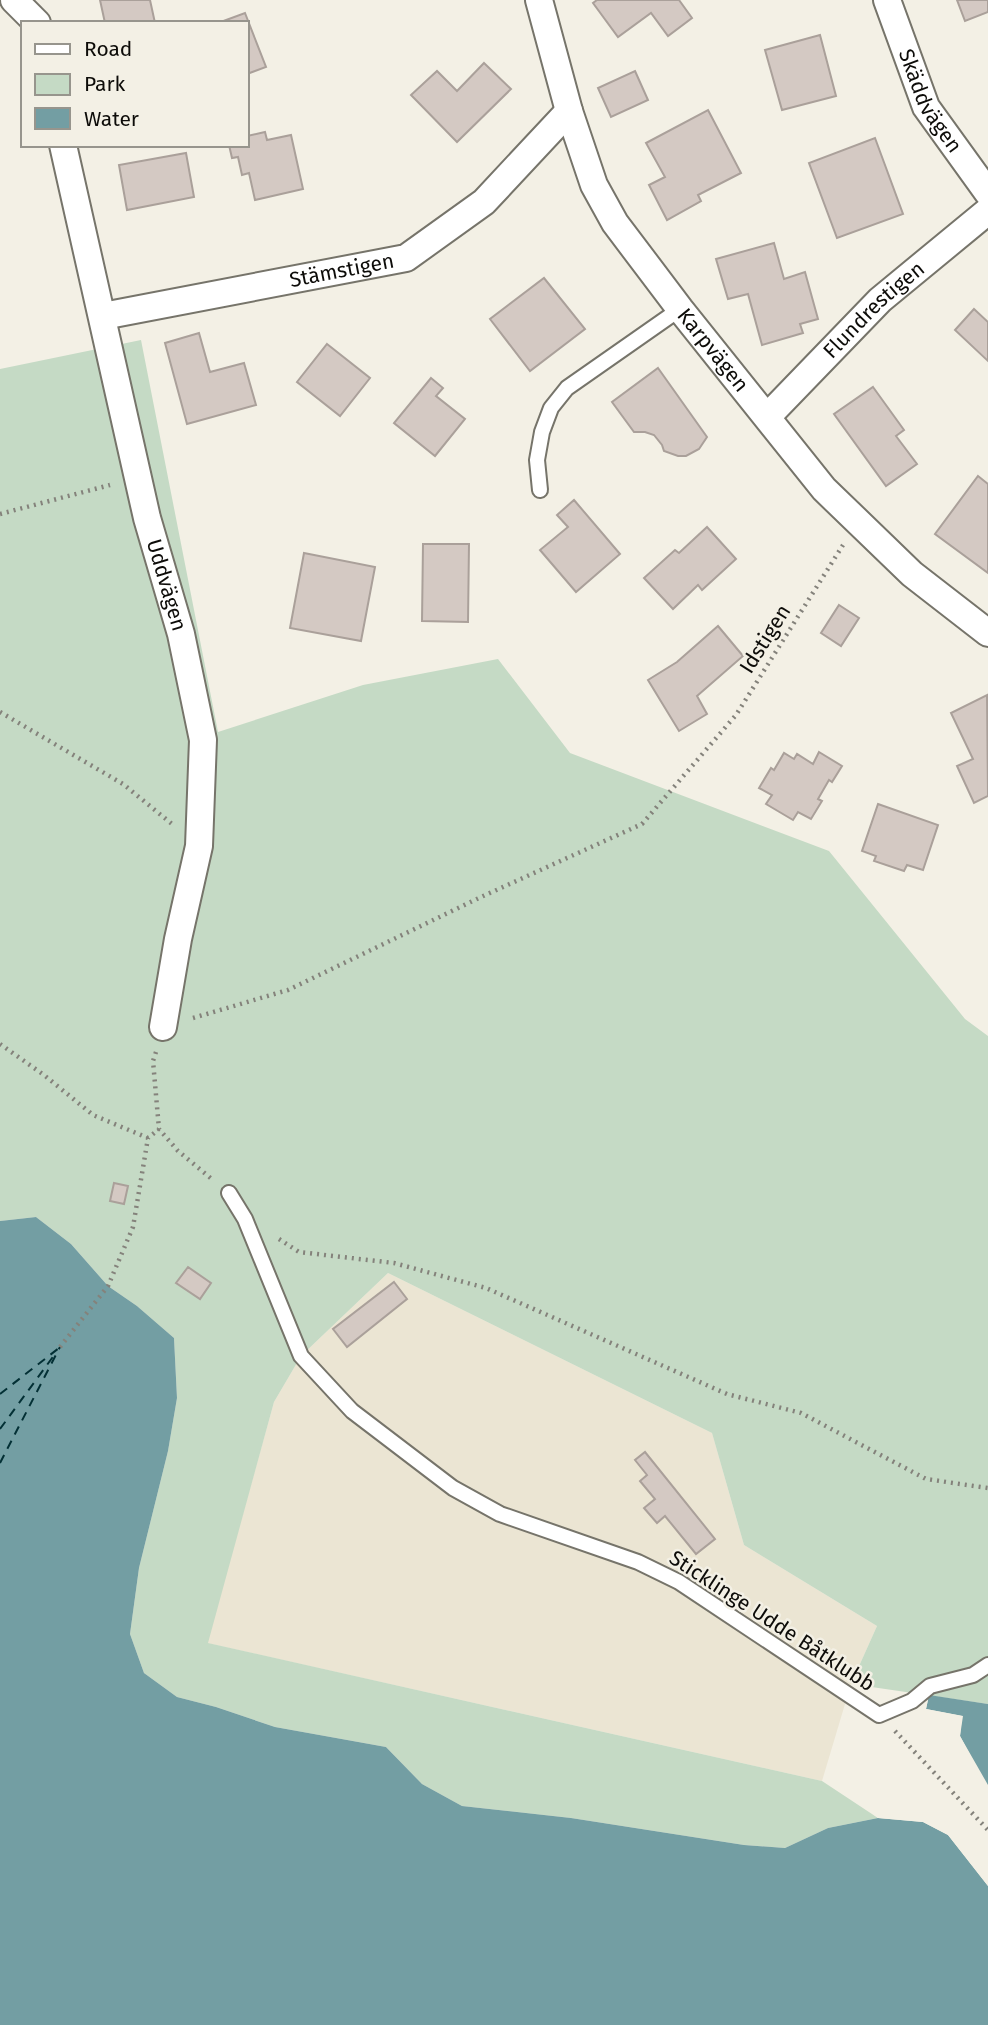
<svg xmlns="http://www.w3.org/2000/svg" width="988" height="2025" font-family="'Fira Sans',sans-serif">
  <rect width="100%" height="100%" fill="#f3f0e5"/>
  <!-- built -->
  <path fill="#ebe5d3" d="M388,1273L712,1433L744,1545L877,1626L851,1684L822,1781L207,1643L274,1402L301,1356Z"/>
  <!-- green -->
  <path fill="#c5dac5" d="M141,340L218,732L363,685L498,659L570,753L829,851L965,1019L988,1036V1704L851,1684L877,1626L744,1545L712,1433L388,1273L301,1356L274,1402L208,1643L822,1781L878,1818L828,1828L785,1848L744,1845L571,1818L462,1806L422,1784L386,1747L275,1727L216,1707L177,1697L144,1673L130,1634L139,1568L168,1451L177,1398L174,1338L137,1306L108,1286L71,1244L36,1217L0,1221V369Z"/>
  <!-- water -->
  <g fill="#739ea3">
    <path d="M36,1217L71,1244L108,1286L137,1306L174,1338L177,1398L168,1451L139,1568L130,1634L144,1673L177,1697L216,1707L275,1727L386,1747L422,1784L462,1806L571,1818L744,1845L785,1848L828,1828L878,1818L923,1822L948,1835L988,1886V2025H0V1221Z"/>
    <path d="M929,1695L988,1704V1785L960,1736L962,1716L926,1709Z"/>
  </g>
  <!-- pier -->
  <g fill="#f3f0e5">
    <path d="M925,1695H929L926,1709L963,1716L960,1736L988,1789L982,1783L957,1737L959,1719L924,1712L922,1709Z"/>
    <path d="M874,1815L923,1819L950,1832L988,1880V1886L948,1835L923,1822L878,1818Z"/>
  </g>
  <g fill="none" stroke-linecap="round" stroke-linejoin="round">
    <!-- ferry -->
    <g stroke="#033035" stroke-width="2" stroke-dasharray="9 7" stroke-linecap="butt">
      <path d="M0,1394L59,1348"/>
      <path d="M0,1429L55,1354"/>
      <path d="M0,1463L60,1347"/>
    </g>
  </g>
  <!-- building -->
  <g fill="#d4c9c3" stroke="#aaa09a" stroke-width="2">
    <path d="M100,0H150L155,23H105Z"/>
    <path d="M597,0H679L692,18L668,36L651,13L618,37L593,3Z"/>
    <path d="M957,0H988V12L965,21Z"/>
    <path d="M245,13L266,67L247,74V23H218Z"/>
    <path d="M820,35L836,96L782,110L765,50Z"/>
    <path d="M484,63L511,89L457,142L411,95L437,71L457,91Z"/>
    <path d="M635,71L648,100L611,117L598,88Z"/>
    <path d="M708,110L741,173L698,195L701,201L667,220L649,185L665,177L646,143Z"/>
    <path d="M265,132L267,140L291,135L303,189L255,200L249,173L242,175L238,157L232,158L229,145H247V136Z"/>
    <path d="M875,138L903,214L837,238L809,163Z"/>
    <path d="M186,153L194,197L127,210L119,165Z"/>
    <path d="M774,243L784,279L805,272L818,319L800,324L803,333L762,345L748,294L728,299L716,259Z"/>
    <path d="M544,278L585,329L530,371L490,319Z"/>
    <path d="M974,309L988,322V361L955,330Z"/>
    <path d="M199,333L210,372L244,363L256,405L187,424L165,343Z"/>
    <path d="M327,344L370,378L340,416L297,382Z"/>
    <path d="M658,368L707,437L699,449L686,456H678L664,451L662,445L654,435L645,432H634L612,402Z"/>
    <path d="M431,378L443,388L436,396L465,419L435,456L394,423Z"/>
    <path d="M873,387L904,430L896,436L917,464L886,486L834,414Z"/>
    <path d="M978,476L988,484V573L935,534Z"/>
    <path d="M574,500L620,554L576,592L540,550L568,527L557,515Z"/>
    <path d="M707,527L736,559L702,590L698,585L673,609L644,578L675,550L679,553Z"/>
    <path d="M423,544H469L468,622L422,621Z"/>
    <path d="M304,553L375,567L361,641L290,628Z"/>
    <path d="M839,605L859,618L841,646L821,633Z"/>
    <path d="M718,626L743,656L697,696L707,714L679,731L648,680L677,662Z"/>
    <path d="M987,695L988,796L974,803L957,766L973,759L951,713Z"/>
    <path d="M819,752L842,766L832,782L829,780L818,799L822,801L811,819L798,812L793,820L766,804L772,795L759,788L771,768L774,770L784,753L794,759L797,754L813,764Z"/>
    <path d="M878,804L938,825L923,870L907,865L904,871L874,861L876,856L862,851Z"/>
    <path d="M114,1183L128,1186L124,1204L110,1201Z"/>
    <path d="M188,1267L211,1283L200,1299L176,1283Z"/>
    <path d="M394,1282L407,1299L347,1347L333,1329Z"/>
    <path d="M645,1452L715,1539L696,1554L665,1516L657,1523L644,1508L655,1499L640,1481L647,1475L635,1460Z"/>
  </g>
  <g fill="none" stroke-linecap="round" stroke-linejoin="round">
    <!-- service casing -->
    <g stroke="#76746a" stroke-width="18">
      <g id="service">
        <path d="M540,490L537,460L542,432L551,408L567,388L680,309"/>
        <path d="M229,1193L245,1219L301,1356L352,1411L453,1488L500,1514L638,1562L679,1582L879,1715L912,1701L930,1686L973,1675L988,1665"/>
      </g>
    </g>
    <!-- minor casing -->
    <g stroke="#76746a" stroke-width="30">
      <g id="minor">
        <path d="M14,0L37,23"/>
        <path id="s1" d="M539,0L569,111L594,185L615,223L680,309L824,489L912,574L988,633"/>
        <path id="s2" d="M887,0L926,107L988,193"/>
        <path id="s3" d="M63,145L147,518L181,634L203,740L199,846L178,939L163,1027"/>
        <path id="s4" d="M103,316L406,258L484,202L569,111"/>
        <path id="s5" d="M768,416L880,300L988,211"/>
      </g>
    </g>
    <!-- path -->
    <g stroke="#84827b" stroke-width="4.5" stroke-dasharray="2 5" stroke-linecap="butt">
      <path d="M0,514L110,485"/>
      <path d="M0,712L123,784L172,824"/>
      <path d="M193,1018L288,990L481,897L642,824L736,715L843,545"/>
      <path d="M0,1044L44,1075L93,1115L148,1138"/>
      <path d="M156,1052L153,1061L159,1129L178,1151L213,1180"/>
      <path d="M279,1239L299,1252L394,1263L486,1288L727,1394L801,1413L926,1479L988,1488"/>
      <path d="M60,1347L108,1286L133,1227L148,1138L159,1129"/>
      <path d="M895,1731L988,1830"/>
    </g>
    <!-- service -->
    <use href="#service" stroke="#fff" stroke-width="14"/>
    <!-- minor -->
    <use href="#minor" stroke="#fff" stroke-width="26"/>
  </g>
  <g text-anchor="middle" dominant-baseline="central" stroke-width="5" stroke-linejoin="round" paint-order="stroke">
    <!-- street labels -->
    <g font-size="21" fill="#0d0c09" stroke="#f3f0e5">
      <text stroke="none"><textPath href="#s2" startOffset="110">Skäddvägen</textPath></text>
      <text stroke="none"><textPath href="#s4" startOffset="243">Stämstigen</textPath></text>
      <text stroke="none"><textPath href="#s5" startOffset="150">Flundrestigen</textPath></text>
      <text stroke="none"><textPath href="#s1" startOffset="397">Karpvägen</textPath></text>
      <text stroke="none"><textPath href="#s3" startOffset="452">Uddvägen</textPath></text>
      <text transform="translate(765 639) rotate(-58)">Idstigen</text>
      <text transform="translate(772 1621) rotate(33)">Sticklinge Udde Båtklubb</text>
    </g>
  </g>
  <!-- legend -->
  <rect x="21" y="21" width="228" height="126" fill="#f3f0e5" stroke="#97958d" stroke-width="2"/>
  <rect x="35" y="44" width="35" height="10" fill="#ffffff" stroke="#97958d" stroke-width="2"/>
  <text x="84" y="56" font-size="21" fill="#0d0c09">Road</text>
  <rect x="35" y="74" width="35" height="21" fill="#c5dac5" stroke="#97958d" stroke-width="2"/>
  <text x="84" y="91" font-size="21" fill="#0d0c09">Park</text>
  <rect x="35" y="108" width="35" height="21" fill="#739ea3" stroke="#97958d" stroke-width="2"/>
  <text x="84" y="126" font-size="21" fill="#0d0c09">Water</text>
</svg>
